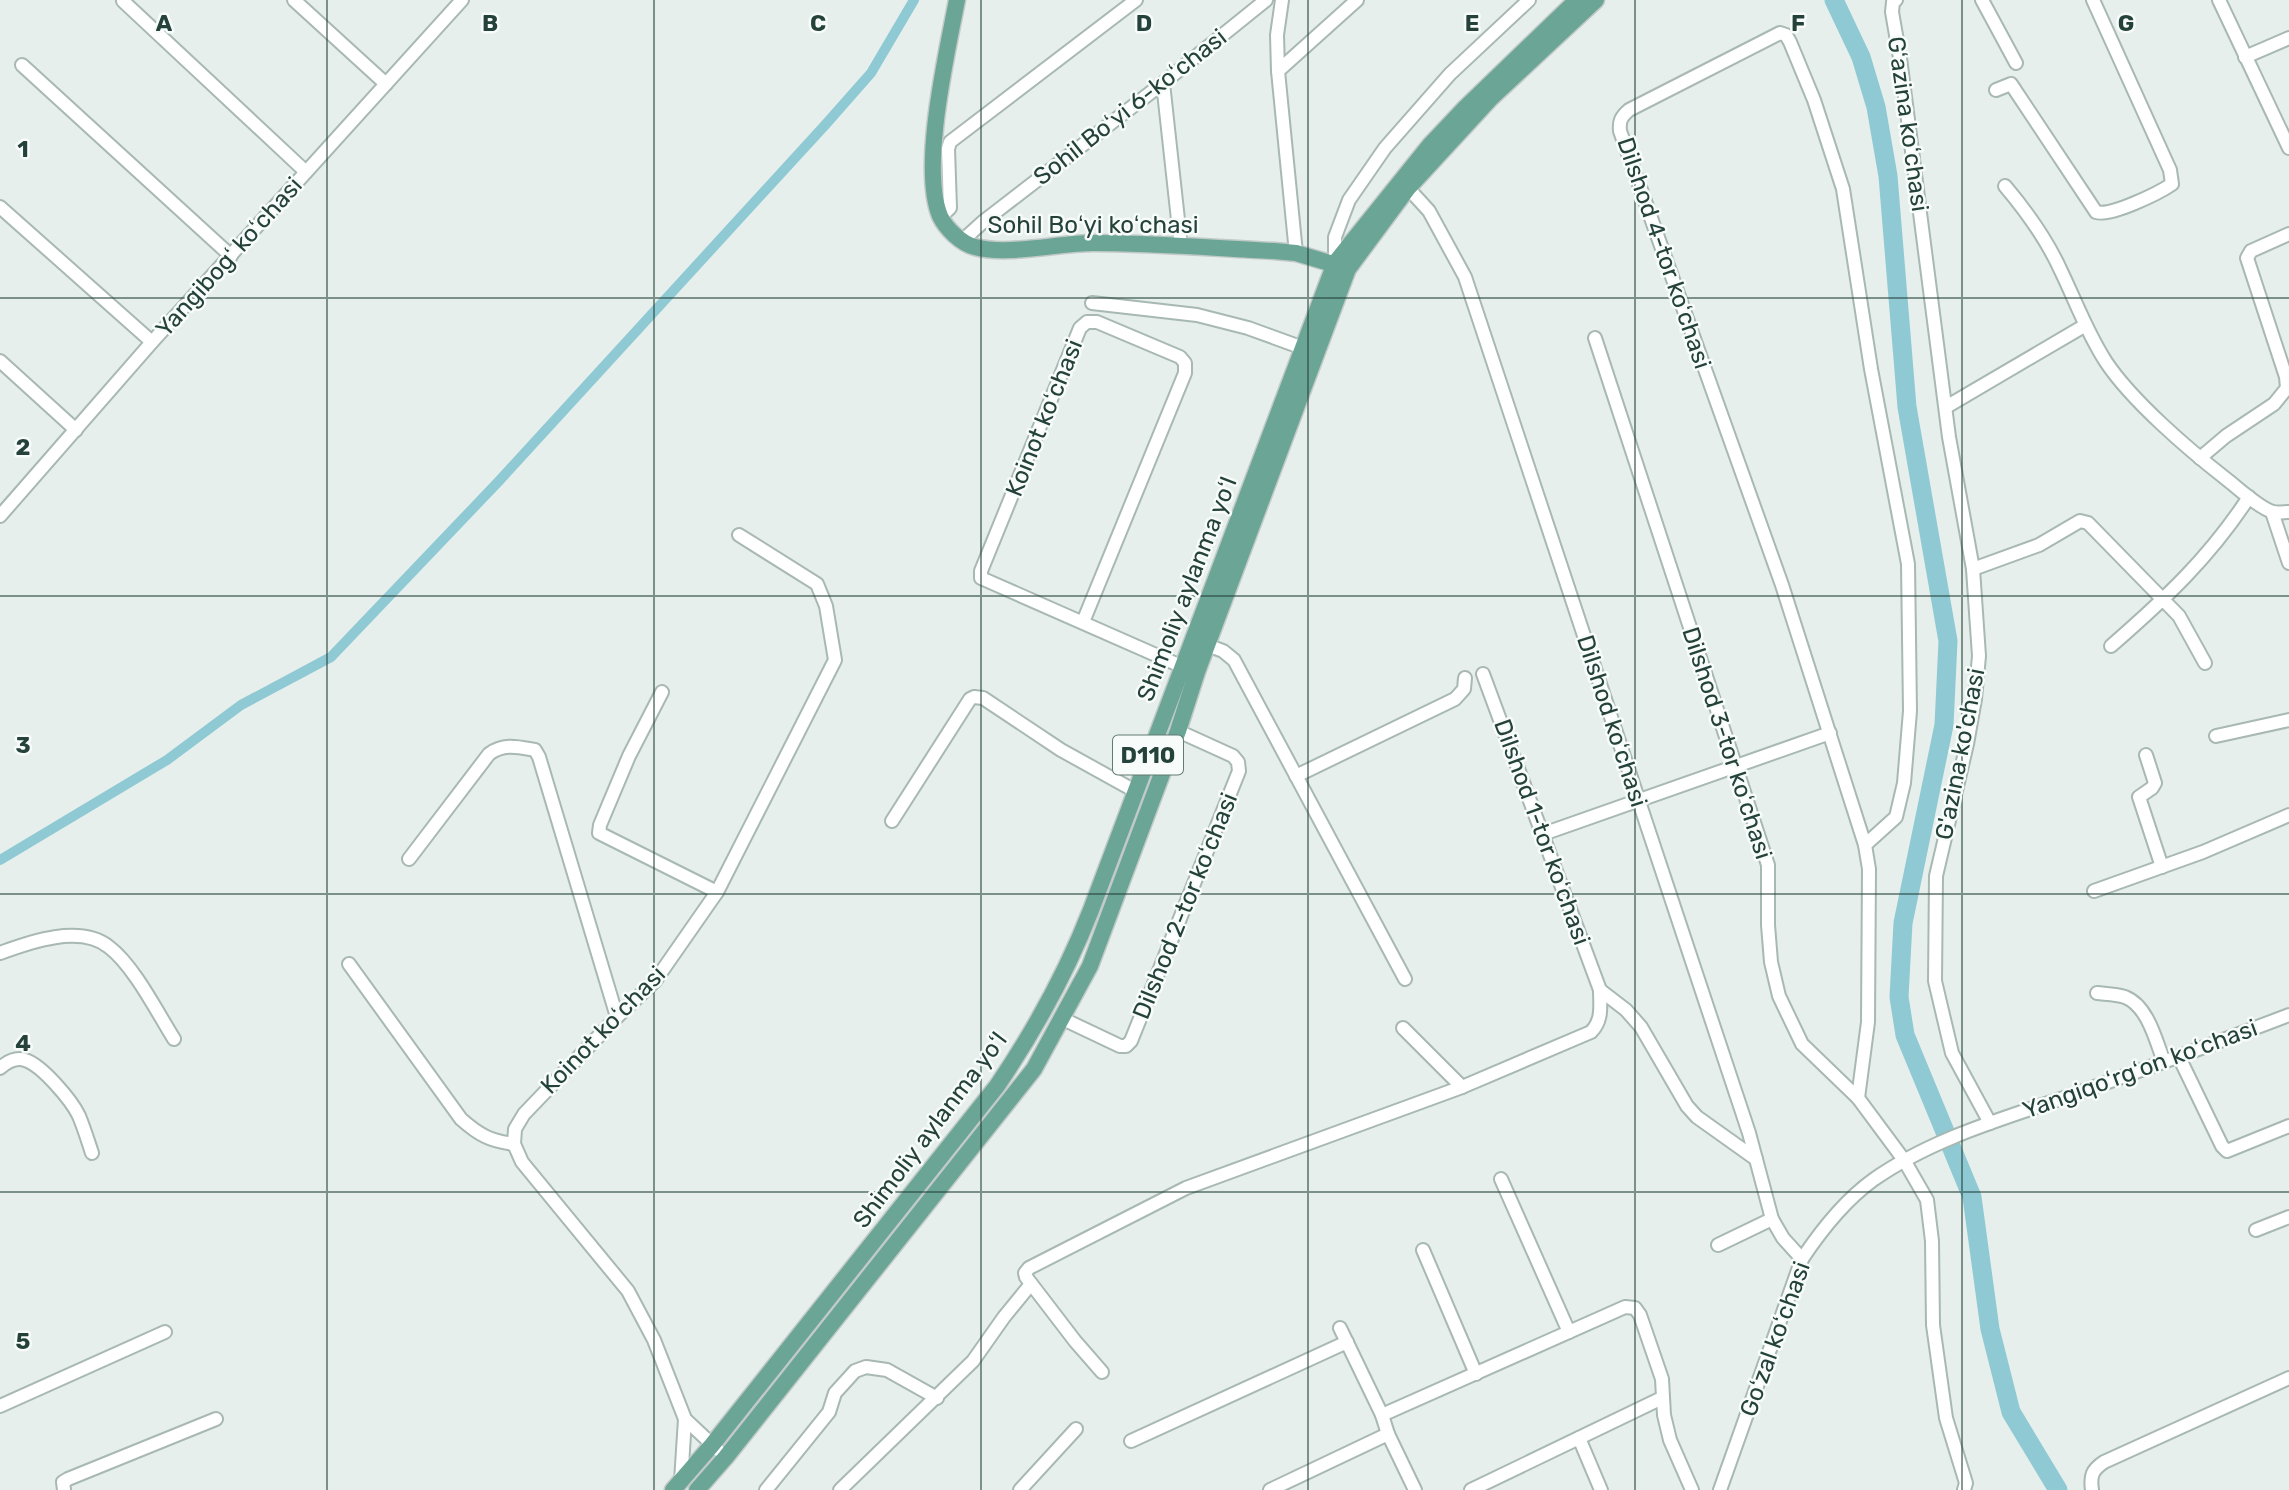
<svg xmlns="http://www.w3.org/2000/svg" width="2289" height="1490" font-family="Rubik,sans-serif">
  <rect width="100%" height="100%" fill="#e6efeb"/>
  <g fill="none" stroke-linecap="round" stroke-linejoin="round">
    <!-- canal -->
    <path stroke="#8ec9d4" stroke-width="10" d="M0,860L167,760L241,705L331,657L499,481L826,124L871,73L914,0"/>
    <!-- river -->
    <path stroke="#8ec9d4" stroke-width="19" d="M1834,0L1861,57L1876,107L1888,176L1907,407L1948,641L1944,725L1903,923L1899,997L1905,1035L1972,1197L1990,1329L2011,1412L2058,1490"/>
    <!-- minor casing -->
    <g stroke="#a8b8b2" stroke-width="16">
      <g id="minor">
        <path d="M294,0L386,84"/>
        <path d="M1282,0L1277,35L1278,71L1296,253"/>
        <path d="M1896,0L1893,2L1892,12L1900,58L1949,437L1973,569L1979,656L1975,699L1967,744L1936,876L1935,981L1952,1053L1990,1123"/>
        <path d="M1982,0L2016,63"/>
        <path d="M2219,0L2289,148"/>
        <path d="M123,1L306,172"/>
        <path d="M1780,33L1786,35L1790,42L1814,100L1843,189L1871,369L1908,564L1910,711L1904,783L1896,817L1865,845L1782,585L1620,131C1619,121 1621,117 1629,110Z"/>
        <path d="M2245,57L2289,38"/>
        <path d="M22,65L231,256"/>
        <path d="M1278,71L1357,0"/>
        <path d="M1163,83L1181,247"/>
        <path d="M1996,90L2011,84L2096,212C2110,217 2159,193 2172,184L2170,170L2093,0"/>
        <path d="M2005,186C2027,212 2047,240 2061,271C2076,302 2087,333 2106,362C2132,401 2188,449 2225,478C2237,487 2259,508 2273,512C2278,513 2284,512 2289,512"/>
        <path d="M1408,188L1429,211L1465,277L1749,1133L1772,1219L1783,1238L1802,1259"/>
        <path d="M0,207L152,342"/>
        <path d="M940,217L950,208L948,149L950,142L1136,0"/>
        <path d="M962,241L984,221L1163,83L1266,0"/>
        <path d="M1335,263V237L1349,200L1385,148L1450,74L1529,0"/>
        <path d="M1092,303L1197,315L1248,328L1303,348"/>
        <path d="M1595,338L1768,865V925L1771,962L1779,996L1802,1044L1858,1098L1904,1160L1927,1200L1932,1241L1933,1325L1946,1418L1966,1483L1964,1490"/>
        <path d="M0,361L76,430"/>
        <path d="M1946,407L2084,326"/>
        <path d="M2200,458L2226,436L2274,404L2287,388L2286,377L2247,258L2251,251L2289,234"/>
        <path d="M2272,512L2289,563"/>
        <path d="M0,516L152,342L462,0"/>
        <path d="M1973,569L2039,545L2080,521L2088,523L2179,616L2205,663"/>
        <path d="M1083,622L1185,373V363L1180,357L1097,322H1087L1080,328L981,571V578L1190,670"/>
        <path d="M1207,645L1223,651L1234,660L1405,979"/>
        <path d="M2111,646C2166,598 2209,558 2249,497"/>
        <path d="M662,692L629,756L600,825L599,833L717,892"/>
        <path d="M2216,736L2289,720"/>
        <path d="M2146,755L2155,783L2152,788L2139,797L2162,867"/>
        <path d="M1296,776L1455,699L1464,689L1465,678"/>
        <path d="M892,821L970,699L974,697L983,698L1061,750L1135,791"/>
        <path d="M1543,834L1830,733"/>
        <path d="M409,859L489,754C504,743 518,747 535,750L539,757L617,1017"/>
        <path d="M2094,891L2203,852L2289,815"/>
        <path d="M0,953C30,942 80,924 109,947C134,966 157,1012 174,1039"/>
        <path d="M349,964L461,1119C479,1135 490,1141 514,1144"/>
        <path d="M1600,990L1626,1010L1641,1027L1687,1106L1697,1117L1756,1159"/>
        <path d="M2097,993C2105,994 2116,994 2125,997C2148,1006 2156,1041 2164,1062"/>
        <path d="M1061,1018L1120,1046H1126L1131,1041L1239,771L1238,762L1233,756L1178,731"/>
        <path d="M1403,1028L1462,1087"/>
        <path d="M2179,1057L2222,1146L2227,1151L2289,1126"/>
        <path d="M0,1068C7,1062 16,1057 25,1060C42,1065 72,1101 79,1116C84,1128 88,1141 92,1153"/>
        <path d="M1858,1098L1868,1022L1869,869L1865,845"/>
        <path d="M1501,1179L1569,1332"/>
        <path d="M2256,1230L2289,1217"/>
        <path d="M1718,1245L1772,1219"/>
        <path d="M1423,1250L1476,1374"/>
        <path d="M1340,1328L1382,1415L1388,1434L1415,1490"/>
        <path d="M1102,1372L1075,1341L1026,1277L1025,1273L1029,1268L1186,1188L1462,1087L1591,1032C1603,1020 1600,1006 1600,990L1483,674"/>
        <path d="M0,1406L165,1332"/>
        <path d="M1382,1415L1625,1307L1635,1308L1640,1315L1662,1379L1664,1415L1670,1440L1692,1490"/>
        <path d="M1579,1438L1601,1490"/>
        <path d="M1131,1441L1347,1342"/>
        <path d="M718,1450L685,1419L654,1340L628,1291L522,1162L514,1144L515,1129L524,1114L617,1017L655,981L717,892L835,660L826,606L817,584L739,535"/>
        <path d="M681,1481L685,1419"/>
        <path d="M64,1490L63,1482L68,1479L216,1419"/>
        <path d="M766,1490L829,1412L835,1393L855,1371L866,1367L887,1370L937,1398"/>
        <path d="M840,1490L973,1361L1004,1317L1031,1284"/>
        <path d="M1020,1490L1076,1429"/>
        <path d="M1270,1490L1388,1434"/>
        <path d="M1471,1490L1662,1398"/>
        <path d="M1720,1490L1802,1259C1822,1229 1844,1201 1873,1180C1931,1139 2002,1119 2069,1096C2142,1070 2216,1043 2289,1015"/>
        <path d="M2092,1490C2090,1476 2092,1470 2104,1462L2289,1378"/>
      </g>
    </g>
    <!-- major casing -->
    <g stroke="#c2cac8" stroke-width="19">
      <g id="major">
        <path d="M957,0C947,53 920,167 940,216C946,229 962,244 975,247C1007,256 1059,243 1093,243C1153,243 1214,248 1274,251L1296,253L1343,267"/>
        <path d="M673,1490L712,1445L997,1086C1035,1030 1066,974 1091,910L1335,263L1430,145L1465,108L1577,0"/>
        <path d="M697,1490L726,1457L1034,1069L1090,966L1178,731L1197,672L1348,269L1408,188L1490,99L1596,0"/>
      </g>
    </g>
    <!-- minor -->
    <use href="#minor" stroke="#fff" stroke-width="12"/>
    <!-- major -->
    <use href="#major" stroke="#6aa596" stroke-width="16"/>
  </g>
  <!-- grid -->
  <path fill="none" stroke="#24423a" stroke-width="2" stroke-opacity="0.55" d="M327,0V1490M654,0V1490M981,0V1490M1308,0V1490M1635,0V1490M1962,0V1490M0,298H2289M0,596H2289M0,894H2289M0,1192H2289"/>
  <g text-anchor="middle" dominant-baseline="central" stroke-width="5" stroke-linejoin="round" paint-order="stroke">
    <!-- shield labels -->
    <rect fill="#f7fbf9" stroke="#637a73" stroke-width="2" x="1113" y="735.5" width="70" height="39" rx="5"/>
    <g font-size="23" font-weight="bold" fill="#24423a">
      <text x="1148" y="755">D110</text>
    </g>
    <!-- street labels -->
    <g font-size="24" fill="#24423a" stroke="#f7fbf9">
      <text transform="translate(1130 107) rotate(-38)">Sohil Boʻyi 6-koʻchasi</text>
      <text transform="translate(1908 124) rotate(82)">Gʻazina koʻchasi</text>
      <text x="1093" y="225">Sohil Boʻyi koʻchasi</text>
      <text transform="translate(1664 253) rotate(71)">Dilshod 4-tor koʻchasi</text>
      <text transform="translate(229 257) rotate(-48)">Yangibogʻ koʻchasi</text>
      <text transform="translate(1044 418) rotate(-68)">Koinot koʻchasi</text>
      <text transform="translate(1187 589) rotate(-69)">Shimoliy aylanma yoʻl</text>
      <text transform="translate(1612 721) rotate(72)">Dilshod koʻchasi</text>
      <text transform="translate(1727 743) rotate(72)">Dilshod 3-tor koʻchasi</text>
      <text transform="translate(1960 754) rotate(-79)">G'azina ko'chasi</text>
      <text transform="translate(1542 832) rotate(70)">Dilshod 1-tor koʻchasi</text>
      <text transform="translate(1185 906) rotate(-68)">Dilshod 2-tor koʻchasi</text>
      <text transform="translate(603 1030) rotate(-46)">Koinot koʻchasi</text>
      <text transform="translate(2140 1069) rotate(-20)">Yangiqoʻrgʻon koʻchasi</text>
      <text transform="translate(930 1130) rotate(-53)">Shimoliy aylanma yoʻl</text>
      <text transform="translate(1775 1339) rotate(-70)">Goʻzal koʻchasi</text>
    </g>
  </g>
  <g font-size="23" text-anchor="middle" font-weight="bold" fill="#24423a" stroke="#f7fbf9" stroke-width="5" stroke-linejoin="round" paint-order="stroke">
    <text x="164" y="31">A</text>
    <text x="490" y="31">B</text>
    <text x="818" y="31">C</text>
    <text x="1144" y="31">D</text>
    <text x="1472" y="31">E</text>
    <text x="1798" y="31">F</text>
    <text x="2126" y="31">G</text>
    <text x="23" y="157">1</text>
    <text x="23" y="455">2</text>
    <text x="23" y="753">3</text>
    <text x="23" y="1051">4</text>
    <text x="23" y="1349">5</text>
  </g>
</svg>
